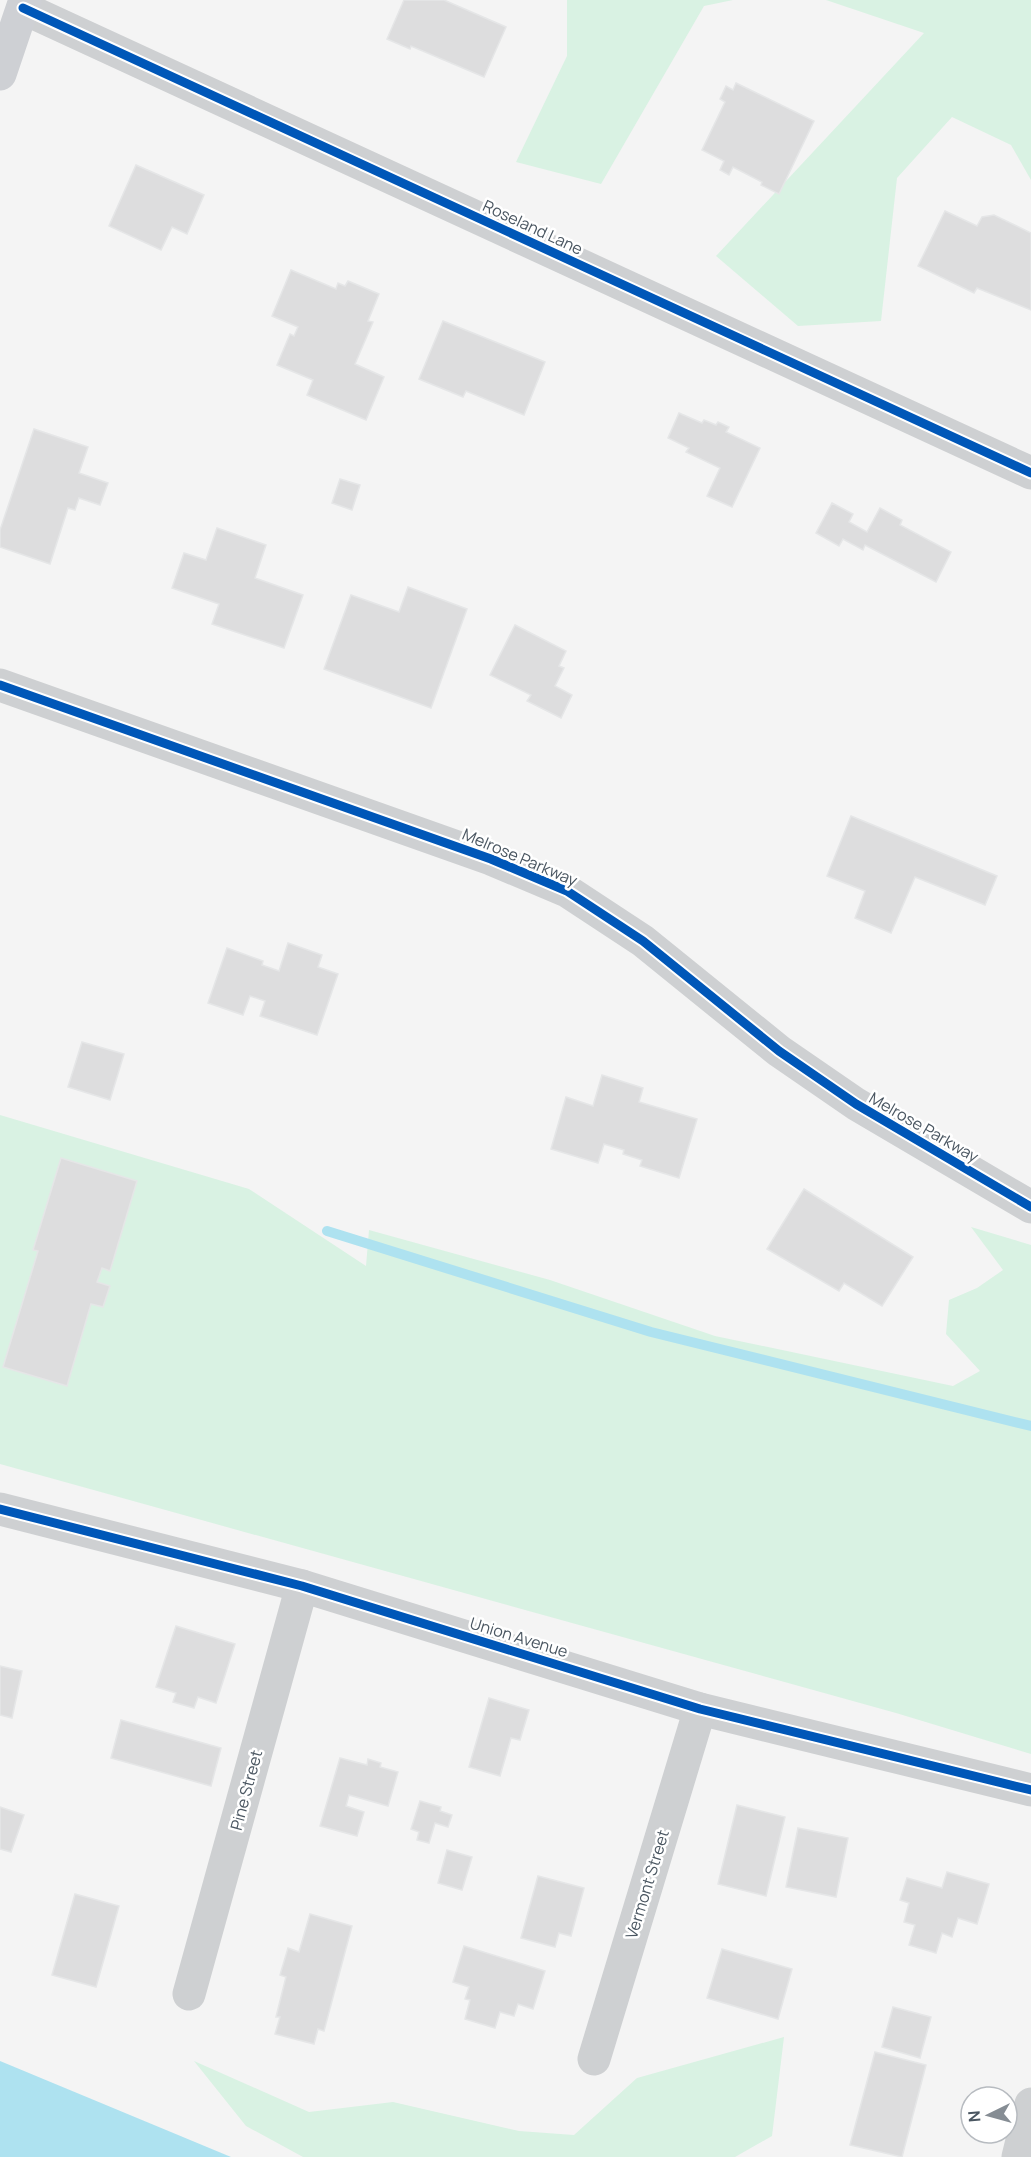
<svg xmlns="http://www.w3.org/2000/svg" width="1031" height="2157" font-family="Manrope,sans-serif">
  <rect width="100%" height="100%" fill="#f4f4f4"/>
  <!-- green -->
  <g fill="#d9f2e3">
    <path d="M567,0H733L704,6L601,184L516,162L567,56Z"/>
    <path d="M826,0H1031V180L1011,145L952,117L897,178L881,321L798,326L716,256L924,33Z"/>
    <path d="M0,1115L249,1189L366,1266L369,1230L550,1280L715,1336L953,1386L980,1371L946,1334L949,1300L977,1288L1003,1270L971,1227L1031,1245V1754L896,1713L0,1464Z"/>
    <path d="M784,2037L772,2136L735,2157H303L246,2126L194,2061L309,2112L393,2102L519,2131L574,2135L637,2078Z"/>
  </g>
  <!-- water -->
  <path fill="#aee2f0" d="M0,2061L231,2157H0Z"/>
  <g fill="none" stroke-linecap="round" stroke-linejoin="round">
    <!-- stream -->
    <path stroke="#aee2f0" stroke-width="10" d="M327,1231L651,1332L1031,1426"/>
  </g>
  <!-- building -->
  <g fill="#ddddde" stroke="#e5e6e7" stroke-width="1.5">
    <path d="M404,0H444L506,27L484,77L411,46L410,49L387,39Z"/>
    <path d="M736,83L814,121L779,194L761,185L762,182L733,167L729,175L720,170L724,161L702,150L725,102L720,99L726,86L733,90Z"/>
    <path d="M136,165L204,195L187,234L172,227L161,250L109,226Z"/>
    <path d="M945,211L977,226L982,217L994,215L1031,233V310L977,288L974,293L918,266Z"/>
    <path d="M291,270L336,289L338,283L345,286L348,281L379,294L368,321L373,322L355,364L384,377L366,420L307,395L313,380L277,365L290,334L294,336L298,327L272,316Z"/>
    <path d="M443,321L545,362L524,415L466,391L463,397L419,379Z"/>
    <path d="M679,413L702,423L704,420L716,425L718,422L729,427L726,432L760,448L732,507L707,496L720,468L686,452L689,448L668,438Z"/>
    <path d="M34,429L88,447L79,473L108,483L100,505L79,498L75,510L68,508L50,564L0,547V530Z"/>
    <path d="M340,479L360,485L352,510L332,503Z"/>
    <path d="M832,503L853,514L849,522L867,532L880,508L902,520L900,525L951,552L936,582L865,545L863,550L843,539L839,546L816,533Z"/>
    <path d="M217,528L266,545L255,578L303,595L284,648L212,624L219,604L172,588L184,553L206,560Z"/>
    <path d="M408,587L467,609L431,708L324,669L351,595L399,612Z"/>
    <path d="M515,625L566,651L559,666L564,668L555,686L572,695L561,718L527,701L531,695L490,675Z"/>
    <path d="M851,816L997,876L985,905L915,877L891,933L855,918L865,891L827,876Z"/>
    <path d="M288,943L322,955L318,967L338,974L317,1035L260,1016L265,1001L250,996L243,1015L208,1003L227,948L263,961L262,965L279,971Z"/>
    <path d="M82,1042L124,1054L110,1100L68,1087Z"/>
    <path d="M602,1075L643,1088L639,1102L697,1119L679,1178L640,1166L642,1160L623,1154L624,1150L604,1144L598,1163L551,1149L566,1097L593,1106Z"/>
    <path d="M61,1158L137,1181L110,1271L102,1268L97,1282L110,1286L103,1307L91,1304L67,1386L3,1367L38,1251L33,1250Z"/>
    <path d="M804,1189L913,1257L882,1306L844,1283L839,1291L767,1249Z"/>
    <path d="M176,1626L235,1644L216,1703L198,1697L194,1708L173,1702L176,1693L156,1687Z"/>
    <path d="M0,1666L22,1671L12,1718L0,1715Z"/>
    <path d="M489,1698L529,1710L520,1740L511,1738L500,1776L469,1767Z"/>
    <path d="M121,1720L221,1748L211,1786L111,1758Z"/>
    <path d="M340,1758L367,1765L368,1759L381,1763L380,1767L398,1772L388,1806L349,1795L346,1806L364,1812L357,1836L320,1826Z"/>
    <path d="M420,1801L441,1807L440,1811L452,1815L448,1827L435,1823L429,1843L417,1840L419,1832L411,1829Z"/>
    <path d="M737,1805L785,1817L766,1896L718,1884Z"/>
    <path d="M0,1807L24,1815L11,1852L0,1849Z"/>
    <path d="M798,1828L848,1838L836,1897L786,1887Z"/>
    <path d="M447,1850L472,1857L462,1890L438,1883Z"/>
    <path d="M947,1872L989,1884L977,1924L958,1918L952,1937L942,1933L936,1953L909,1945L915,1925L904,1922L909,1903L900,1900L907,1878L942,1888Z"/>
    <path d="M538,1876L584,1888L571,1936L559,1933L555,1947L521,1938Z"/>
    <path d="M75,1894L119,1906L96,1987L52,1975Z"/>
    <path d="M310,1914L352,1926L324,2031L318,2029L314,2044L275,2034L280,2017H276L286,1977L280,1975L288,1948L299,1952Z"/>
    <path d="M464,1946L545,1971L533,2009L518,2004L514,2016L500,2012L495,2028L465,2019L470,2000L465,1999L469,1987L453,1982Z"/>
    <path d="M722,1949L792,1969L778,2019L707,1998Z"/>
    <path d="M893,2007L931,2017L920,2058L882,2047Z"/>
    <path d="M875,2052L926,2065L902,2157L850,2145Z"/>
  </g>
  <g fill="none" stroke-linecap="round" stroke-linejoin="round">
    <!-- street -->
    <g stroke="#ced0d2" stroke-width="33">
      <path d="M23,8L1031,473"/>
      <path d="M0,685L491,859L567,891L643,941L779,1051L856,1104L1031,1207"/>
      <path d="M0,1509L302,1586L700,1709L1031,1790"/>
      <path d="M189,1994L302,1586"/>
      <path d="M594,2059L700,1709"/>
      <path d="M1018,2157L1031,2104"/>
    </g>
    <!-- secondary -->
    <path stroke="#ced0d4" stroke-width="33" d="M0,74L25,0"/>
    <!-- cycleway casing -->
    <g stroke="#fff" stroke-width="13">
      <g id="cycleway">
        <path d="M23,8L1031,473"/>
        <path d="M0,685L491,859L567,891L643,941L779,1051L856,1104L1031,1207"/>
        <path d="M0,1509L302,1586L700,1709L1031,1790"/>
      </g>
    </g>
    <!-- cycleway -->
    <use href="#cycleway" stroke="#0057b8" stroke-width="9"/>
  </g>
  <g text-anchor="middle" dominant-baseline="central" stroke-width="5" stroke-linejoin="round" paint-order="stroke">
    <!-- street labels -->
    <g font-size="16" fill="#4a5661" stroke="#fff">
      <text transform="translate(533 227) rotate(25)">Roseland Lane</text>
      <text transform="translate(520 857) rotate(23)">Melrose Parkway</text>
      <text transform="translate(924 1127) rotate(30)">Melrose Parkway</text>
      <text transform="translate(519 1637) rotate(17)">Union Avenue</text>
      <text transform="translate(246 1790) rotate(-75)">Pine Street</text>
      <text transform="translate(647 1884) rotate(-73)">Vermont Street</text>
    </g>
  </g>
  <!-- north arrow -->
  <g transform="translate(989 2115) rotate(265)"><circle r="28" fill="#ffffff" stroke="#b7bbc0" stroke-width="1.5"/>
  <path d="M0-4.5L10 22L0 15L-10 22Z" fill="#868d94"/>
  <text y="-9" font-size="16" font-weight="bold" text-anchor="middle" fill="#4a5661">N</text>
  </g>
</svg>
